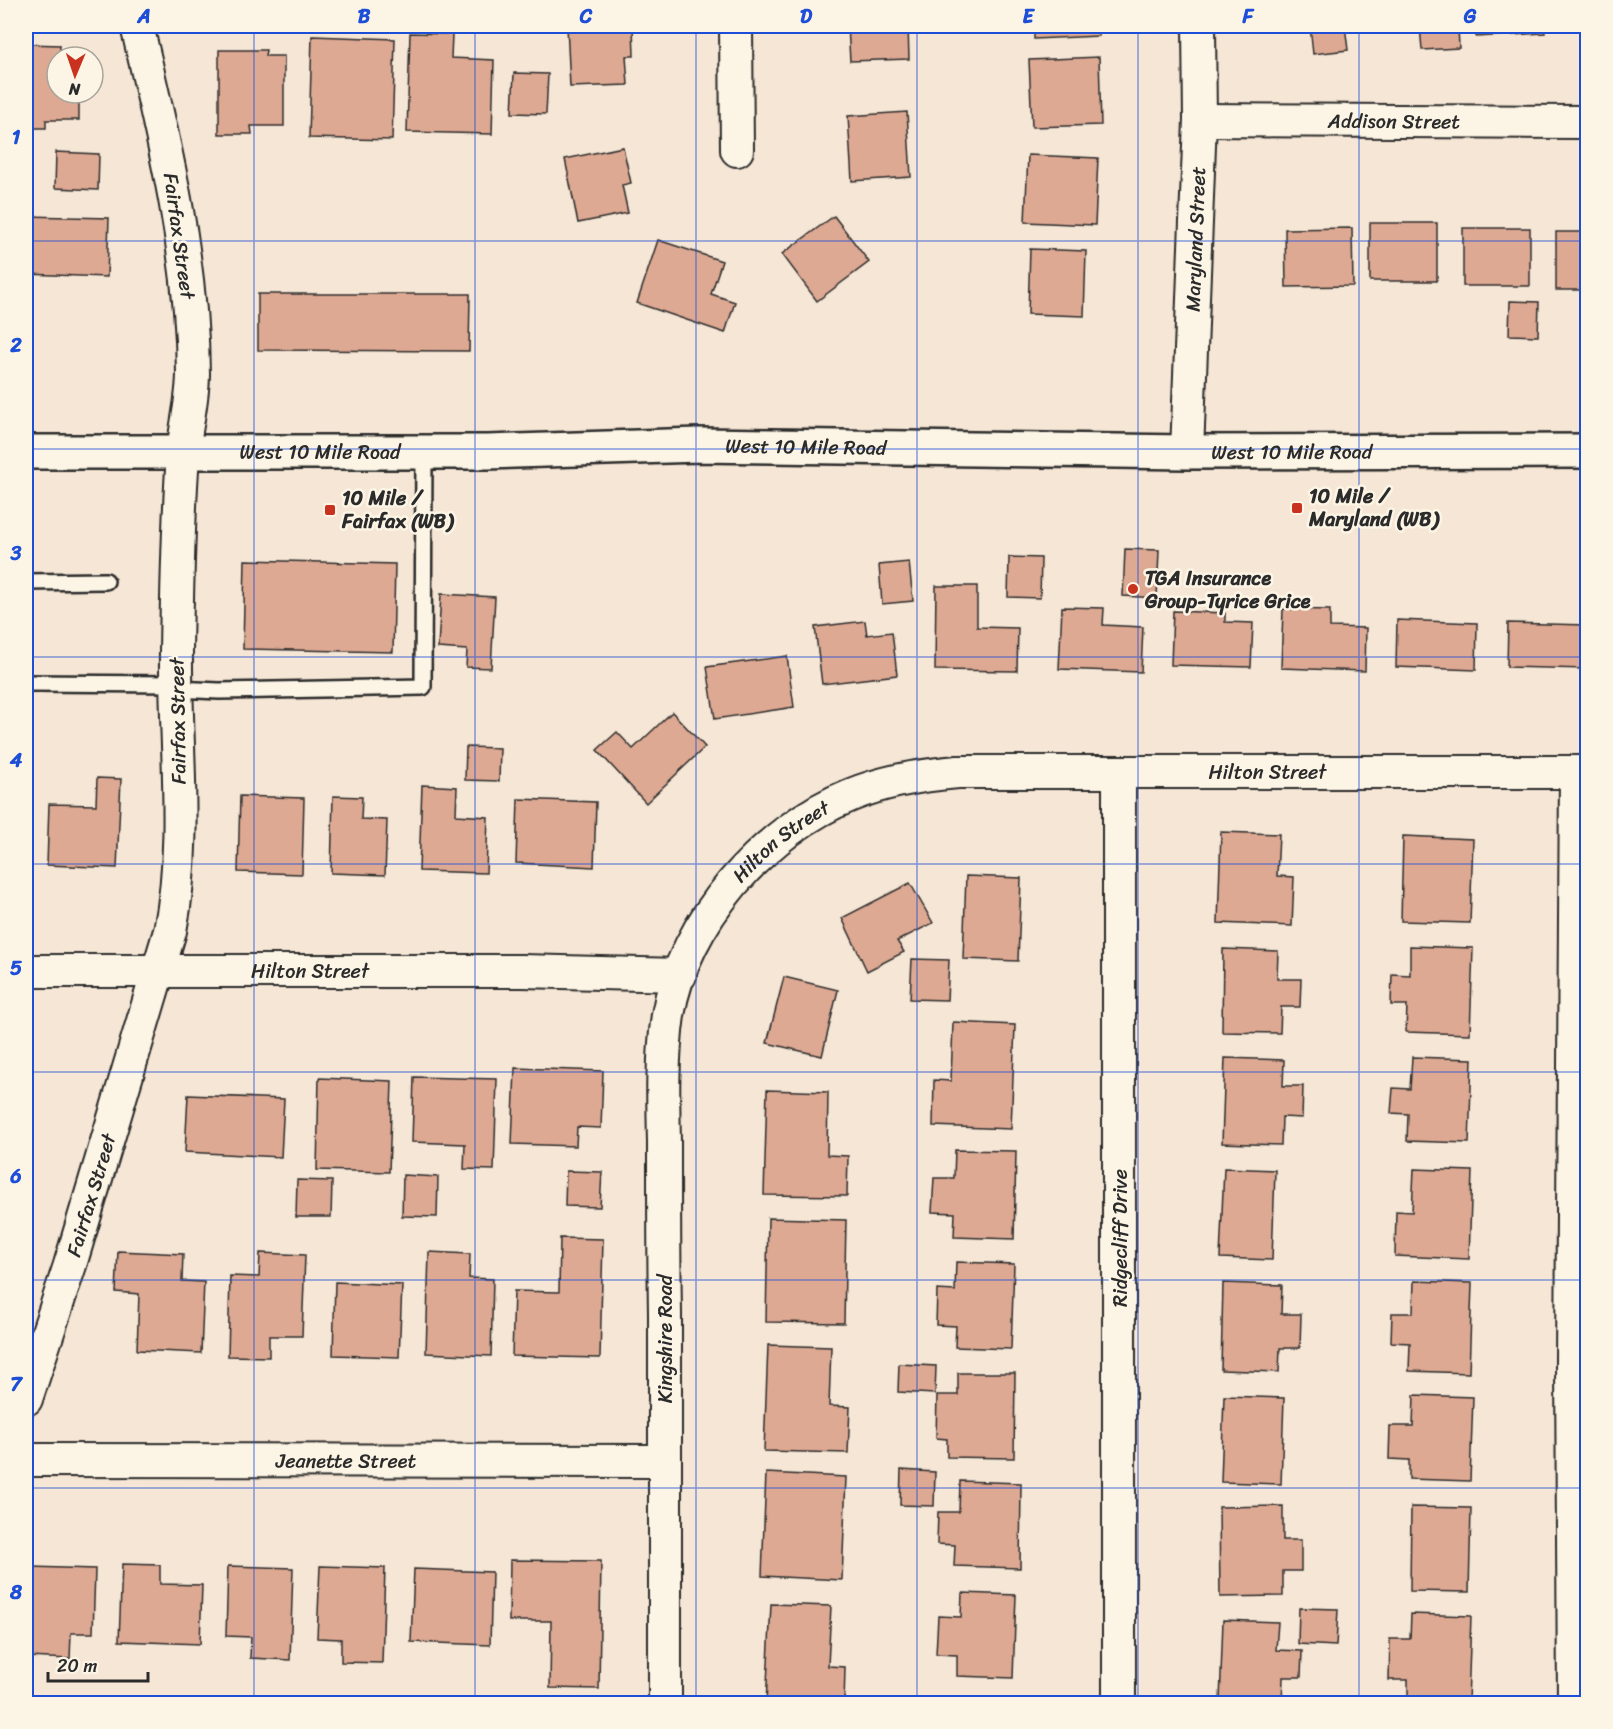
<svg xmlns="http://www.w3.org/2000/svg" width="1613" height="1729" font-family="Sriracha,sans-serif">
  <rect width="100%" height="100%" fill="#f6e6d5"/>
  <filter id="ink" filterUnits="userSpaceOnUse"><feTurbulence type="fractalNoise" baseFrequency=".0167" numOctaves="2"/><feDisplacementMap in="SourceGraphic" scale="12" xChannelSelector="R" yChannelSelector="G"/><feConvolveMatrix kernelMatrix="1 2 1 2 8 2 1 2 1" color-interpolation-filters="sRGB"/></filter>
  <g filter="url(#ink)">
    <!-- building -->
    <g fill="#dea993" stroke="#2b2b2b" stroke-width="1.5">
      <path d="M567,26H633L634,56H626L628,85L570,87Z"/>
      <path d="M848,26H908L909,59L850,61Z"/>
      <path d="M1034,26H1099V36L1034,39Z"/>
      <path d="M1310,26H1345L1348,50L1313,54Z"/>
      <path d="M1420,26H1458L1459,48L1422,50Z"/>
      <path d="M1475,26H1544L1545,33L1476,37Z"/>
      <path d="M410,33L452,34L451,58L494,60L492,134L407,132Z"/>
      <path d="M312,36L395,39L392,140L309,138Z"/>
      <path d="M26,44L60,45V51H79V57H57V93H79V120H46V128H26Z"/>
      <path d="M219,50H266L265,56H284V126H251L252,134H219Z"/>
      <path d="M1099,57L1101,125L1032,127L1029,60Z"/>
      <path d="M514,73L548,74L546,114L512,113Z"/>
      <path d="M907,112L911,177L852,181L848,116Z"/>
      <path d="M623,147L631,183L622,185L628,213L578,223L565,159Z"/>
      <path d="M56,152L99,154L98,190L55,188Z"/>
      <path d="M1028,155L1098,158L1095,225L1025,222Z"/>
      <path d="M26,216L109,218L107,277L26,274Z"/>
      <path d="M834,216L869,262L817,301L782,254Z"/>
      <rect x="1370" y="223" width="67" height="58"/>
      <path d="M1352,228L1353,286L1286,287L1285,229Z"/>
      <rect x="1463" y="228" width="67" height="58"/>
      <rect x="1556" y="232" width="32" height="58"/>
      <path d="M658,240L722,261L711,294L735,302L725,333L637,303Z"/>
      <path d="M1030,249L1086,251L1084,316L1028,314Z"/>
      <path d="M258,294H470L469,351L258,350Z"/>
      <path d="M1510,301L1539,302L1538,336L1509,335Z"/>
      <path d="M1125,549L1159,550L1157,598L1123,596Z"/>
      <path d="M1009,557L1041,558L1040,598L1008,597Z"/>
      <path d="M245,560L395,564L393,652L243,649Z"/>
      <path d="M909,562L913,601L882,604L879,565Z"/>
      <path d="M936,586H977V627L1018,628L1017,671L935,670Z"/>
      <path d="M441,594L495,597L491,668L466,667L467,650L438,648Z"/>
      <path d="M1062,607L1104,608L1103,625L1143,627L1141,672L1059,669Z"/>
      <path d="M1283,609L1330,610V627L1366,628L1365,671L1281,668Z"/>
      <path d="M1173,611L1225,613V622L1253,623L1251,667L1171,665Z"/>
      <path d="M1397,620L1477,623L1476,670L1396,667Z"/>
      <path d="M865,621L867,635L892,632L897,675L822,684L815,627Z"/>
      <path d="M1508,623L1588,625V669L1507,667Z"/>
      <path d="M787,656L794,707L715,719L707,667Z"/>
      <path d="M672,712L705,747L646,803L597,750L617,732L633,749Z"/>
      <path d="M466,747L500,748L499,781L465,780Z"/>
      <path d="M97,778L121,779L117,868L47,865L49,804L96,805Z"/>
      <path d="M422,785L457,787L456,815L488,817L486,873L419,871Z"/>
      <path d="M240,796L304,798L302,874L238,872Z"/>
      <path d="M333,796L362,797L361,819L387,820L385,875L331,873Z"/>
      <path d="M518,799L596,802L594,867L516,863Z"/>
      <path d="M1221,832L1279,834L1277,876L1294,877L1292,926L1218,923Z"/>
      <path d="M1403,836L1473,839L1470,923L1401,921Z"/>
      <path d="M966,876L1021,878L1018,961L963,959Z"/>
      <path d="M910,883L933,923L897,941L904,952L867,971L842,918Z"/>
      <path d="M1410,946L1473,948L1470,1034L1406,1032L1407,1005H1391L1392,974L1410,975Z"/>
      <path d="M1223,949L1278,951L1277,979H1301L1300,1007H1281L1280,1033L1222,1032Z"/>
      <path d="M912,959L949,960L947,1000L910,999Z"/>
      <path d="M784,977L838,990L822,1056L767,1043Z"/>
      <path d="M953,1022L1015,1025L1011,1129L933,1126L934,1080L951,1081Z"/>
      <path d="M1412,1057L1472,1059L1469,1143L1407,1141L1408,1114L1391,1113L1393,1088L1410,1089Z"/>
      <path d="M1225,1058L1284,1060L1283,1086H1303L1302,1118L1282,1117L1281,1145L1222,1143Z"/>
      <path d="M515,1068L603,1071L601,1128L577,1127L576,1146L512,1144Z"/>
      <path d="M414,1077L497,1079L494,1170L464,1169L465,1144L412,1142Z"/>
      <path d="M319,1078L392,1081L389,1172L317,1170Z"/>
      <path d="M767,1090L828,1092L827,1155L848,1156L847,1196L764,1195Z"/>
      <path d="M188,1095L284,1099L281,1157L185,1152Z"/>
      <path d="M955,1150L1016,1151L1014,1239L954,1237L955,1213L932,1212L934,1178H954Z"/>
      <path d="M1224,1168L1275,1170L1272,1260L1220,1258Z"/>
      <path d="M1414,1169L1472,1171L1469,1259L1395,1256L1396,1211L1412,1212Z"/>
      <path d="M566,1171L602,1172L600,1207L565,1206Z"/>
      <path d="M403,1175L438,1177L437,1217L402,1216Z"/>
      <path d="M297,1180L332,1181L331,1217H296Z"/>
      <path d="M768,1218L846,1220L844,1323L766,1322Z"/>
      <path d="M560,1238L603,1239L600,1358L512,1356L514,1291L559,1292Z"/>
      <path d="M118,1251L183,1254L182,1281L204,1282L201,1353L137,1350L139,1294L116,1292Z"/>
      <path d="M429,1252L470,1254L469,1278L493,1279L491,1356L426,1353Z"/>
      <path d="M260,1253L305,1255L302,1336H269V1357L228,1356L230,1276L259,1277Z"/>
      <path d="M956,1262L1014,1264L1011,1349L955,1347L956,1326L936,1325L937,1290L955,1291Z"/>
      <path d="M1414,1281L1472,1283L1469,1373L1409,1371L1410,1343L1391,1342L1392,1313H1413Z"/>
      <path d="M335,1282L402,1285L399,1357L333,1355Z"/>
      <path d="M1223,1283L1282,1285L1281,1314H1301L1300,1348H1280L1279,1372L1221,1370Z"/>
      <path d="M768,1345L831,1347L829,1406L850,1407L848,1453L764,1451Z"/>
      <path d="M899,1364L936,1366L935,1394L898,1392Z"/>
      <path d="M958,1373H1015L1014,1458L947,1457V1439L936,1438L937,1395H958Z"/>
      <path d="M1414,1395L1473,1397L1470,1481L1409,1479V1460L1389,1459L1390,1426H1413Z"/>
      <path d="M1224,1396L1284,1398L1281,1484L1221,1482Z"/>
      <path d="M901,1470L935,1472L934,1506L900,1505Z"/>
      <path d="M766,1473L846,1477L842,1580L762,1576Z"/>
      <path d="M960,1481L1021,1483L1020,1568L954,1566L955,1545L937,1544L938,1512H959Z"/>
      <path d="M1283,1506V1540H1301V1571H1283V1596L1220,1597L1219,1507Z"/>
      <path d="M1411,1507L1471,1508L1469,1592L1410,1591Z"/>
      <path d="M510,1560L601,1561L599,1689L550,1688L551,1621H509Z"/>
      <path d="M122,1564L160,1565V1584L202,1585L200,1644L119,1641Z"/>
      <path d="M228,1566L293,1568L290,1660L250,1658L251,1637L226,1636Z"/>
      <path d="M320,1566L385,1568L382,1663L341,1662V1639L317,1638Z"/>
      <path d="M31,1567L95,1569L93,1633H71L70,1659L28,1657Z"/>
      <path d="M414,1569L492,1572L490,1645L411,1642Z"/>
      <path d="M962,1593L1016,1595L1013,1678L957,1676V1655L936,1654L938,1616L961,1617Z"/>
      <path d="M771,1604L831,1606L828,1666L845,1667L844,1704H766Z"/>
      <path d="M1299,1608L1338,1609L1336,1646L1298,1644Z"/>
      <path d="M1411,1614L1471,1616L1468,1703L1408,1702V1680H1389L1390,1639H1410Z"/>
      <path d="M1223,1620L1278,1622L1276,1650L1302,1651L1301,1677H1283L1282,1704L1220,1702Z"/>
    </g>
    <g fill="none" stroke-linecap="round" stroke-linejoin="round">
      <!-- service casing -->
      <g stroke="#2b2b2b" stroke-width="20">
        <g id="service">
          <path d="M26,582L106,581"/>
          <path d="M26,683L176,684"/>
          <path d="M176,689L219,691L423,687L424,451"/>
        </g>
      </g>
      <!-- minor casing -->
      <g stroke="#2b2b2b" stroke-width="36">
        <g id="minor">
          <path d="M736,26L737,150"/>
          <path id="s1" d="M1200,120L1588,122"/>
          <path id="s2" d="M1187,452L1200,120L1199,26"/>
          <path d="M1119,773V1704"/>
          <path id="s3" d="M26,971H522L680,975"/>
          <path id="s4" d="M26,1399L70,1265L170,931C188,840 175,745 176,652C177,587 178,521 183,455C185,428 193,401 193,373C192,255 164,140 137,26"/>
          <path id="s5" d="M26,1460L665,1461"/>
          <path id="s6" d="M665,1704C665,1573 665,1443 665,1313C664,1256 664,1199 664,1142C663,1100 662,1057 668,1015C683,922 765,829 851,795C885,781 922,775 958,772H1588"/>
          <path d="M1574,1704L1572,1362L1576,772"/>
        </g>
      </g>
      <!-- secondary casing -->
      <g stroke="#2b2b2b" stroke-width="38">
        <g id="secondary">
          <path id="s7" d="M26,452H488L698,445L1187,452L1588,451"/>
        </g>
      </g>
      <!-- service -->
      <use href="#service" stroke="#fcf5e5" stroke-width="15"/>
      <!-- minor -->
      <use href="#minor" stroke="#fcf5e5" stroke-width="32"/>
      <!-- secondary -->
      <use href="#secondary" stroke="#fcf5e5" stroke-width="33"/>
    </g>
  </g>
  <!-- grid -->
  <path fill="none" stroke="#1d4ed8" stroke-width="1.5" stroke-opacity="0.55" d="M254,26V1704M475,26V1704M696,26V1704M917,26V1704M1138,26V1704M1359,26V1704M26,241H1588M26,449H1588M26,657H1588M26,864H1588M26,1072H1588M26,1280H1588M26,1488H1588"/>
  <!-- markers -->
  <g fill="#c8321e" stroke="#fcf5e5" stroke-width="2">
    <rect x="1291" y="502" width="12" height="12" rx="3"/>
    <rect x="324" y="504" width="12" height="12" rx="3"/>
    <circle cx="1133" cy="589" r="6"/>
  </g>
  <g text-anchor="middle" dominant-baseline="central" stroke-width="5" stroke-linejoin="round" paint-order="stroke">
    <!-- street labels -->
    <g font-size="20" fill="#2b2b2b" stroke="#fcf5e5">
      <text stroke="none"><textPath href="#s1" startOffset="194">Addison Street</textPath></text>
      <text transform="translate(179 236) rotate(82)">Fairfax Street</text>
      <text stroke="none"><textPath href="#s2" startOffset="213">Maryland Street</textPath></text>
      <text stroke="none"><textPath href="#s7" startOffset="780">West 10 Mile Road</textPath></text>
      <text stroke="none"><textPath href="#s7" startOffset="294">West 10 Mile Road</textPath></text>
      <text stroke="none"><textPath href="#s7" startOffset="1266">West 10 Mile Road</textPath></text>
      <text transform="translate(178 721) rotate(-91)">Fairfax Street</text>
      <text stroke="none"><textPath href="#s6" startOffset="1406">Hilton Street</textPath></text>
      <text stroke="none"><textPath href="#s6" startOffset="902">Hilton Street</textPath></text>
      <text stroke="none"><textPath href="#s3" startOffset="284">Hilton Street</textPath></text>
      <text stroke="none"><textPath href="#s4" startOffset="214">Fairfax Street</textPath></text>
      <text transform="translate(1120 1238) rotate(-90)">Ridgecliff Drive</text>
      <text transform="translate(665 1339) rotate(-90)">Kingshire Road</text>
      <text stroke="none"><textPath href="#s5" startOffset="320">Jeanette Street</textPath></text>
    </g>
    <!-- poi labels -->
    <g font-size="20" font-weight="bold" fill="#2b2b2b" stroke="#fcf5e5" text-anchor="start">
      <text x="1309" y="496">10 Mile /<tspan x="1309" dy="23">Maryland (WB)</tspan></text>
      <text x="342" y="498">10 Mile /<tspan x="342" dy="23">Fairfax (WB)</tspan></text>
      <text x="1145" y="578">TGA Insurance<tspan x="1145" dy="23">Group-Tyrice Grice</tspan></text>
    </g>
  </g>
  <!-- margin -->
  <rect width="1613" height="1729" fill="none" stroke="#fcf5e5" stroke-width="66"/>
  <!-- north arrow -->
  <g transform="translate(75 75) rotate(182)"><circle r="28" fill="#fcf5e5" stroke="#a8a49b" stroke-width="1.5"/>
  <path d="M0-4.5L10 22L0 15L-10 22Z" fill="#c8321e"/>
  <text y="-9" font-size="16" font-weight="bold" text-anchor="middle" fill="#2b2b2b">N</text>
  </g>
  <!-- scale -->
  <path d="M48 1672v9h100v-9" fill="none" stroke="#2b2b2b" stroke-width="3"/>
  <text x="57" y="1672" font-size="18" fill="#2b2b2b" stroke="#fcf5e5" stroke-width="4.5" paint-order="stroke">20 m</text>
  <rect x="33" y="33" width="1547" height="1663" fill="none" stroke="#1d4ed8" stroke-width="2"/>
  <g font-size="20" text-anchor="middle" font-weight="bold" fill="#1d4ed8">
    <text x="144" y="23">A</text>
    <text x="364" y="23">B</text>
    <text x="586" y="23">C</text>
    <text x="806" y="23">D</text>
    <text x="1028" y="23">E</text>
    <text x="1248" y="23">F</text>
    <text x="1470" y="23">G</text>
    <text x="16" y="144">1</text>
    <text x="16" y="352">2</text>
    <text x="16" y="560">3</text>
    <text x="16" y="767">4</text>
    <text x="16" y="975">5</text>
    <text x="16" y="1183">6</text>
    <text x="16" y="1391">7</text>
    <text x="16" y="1599">8</text>
  </g>
</svg>
